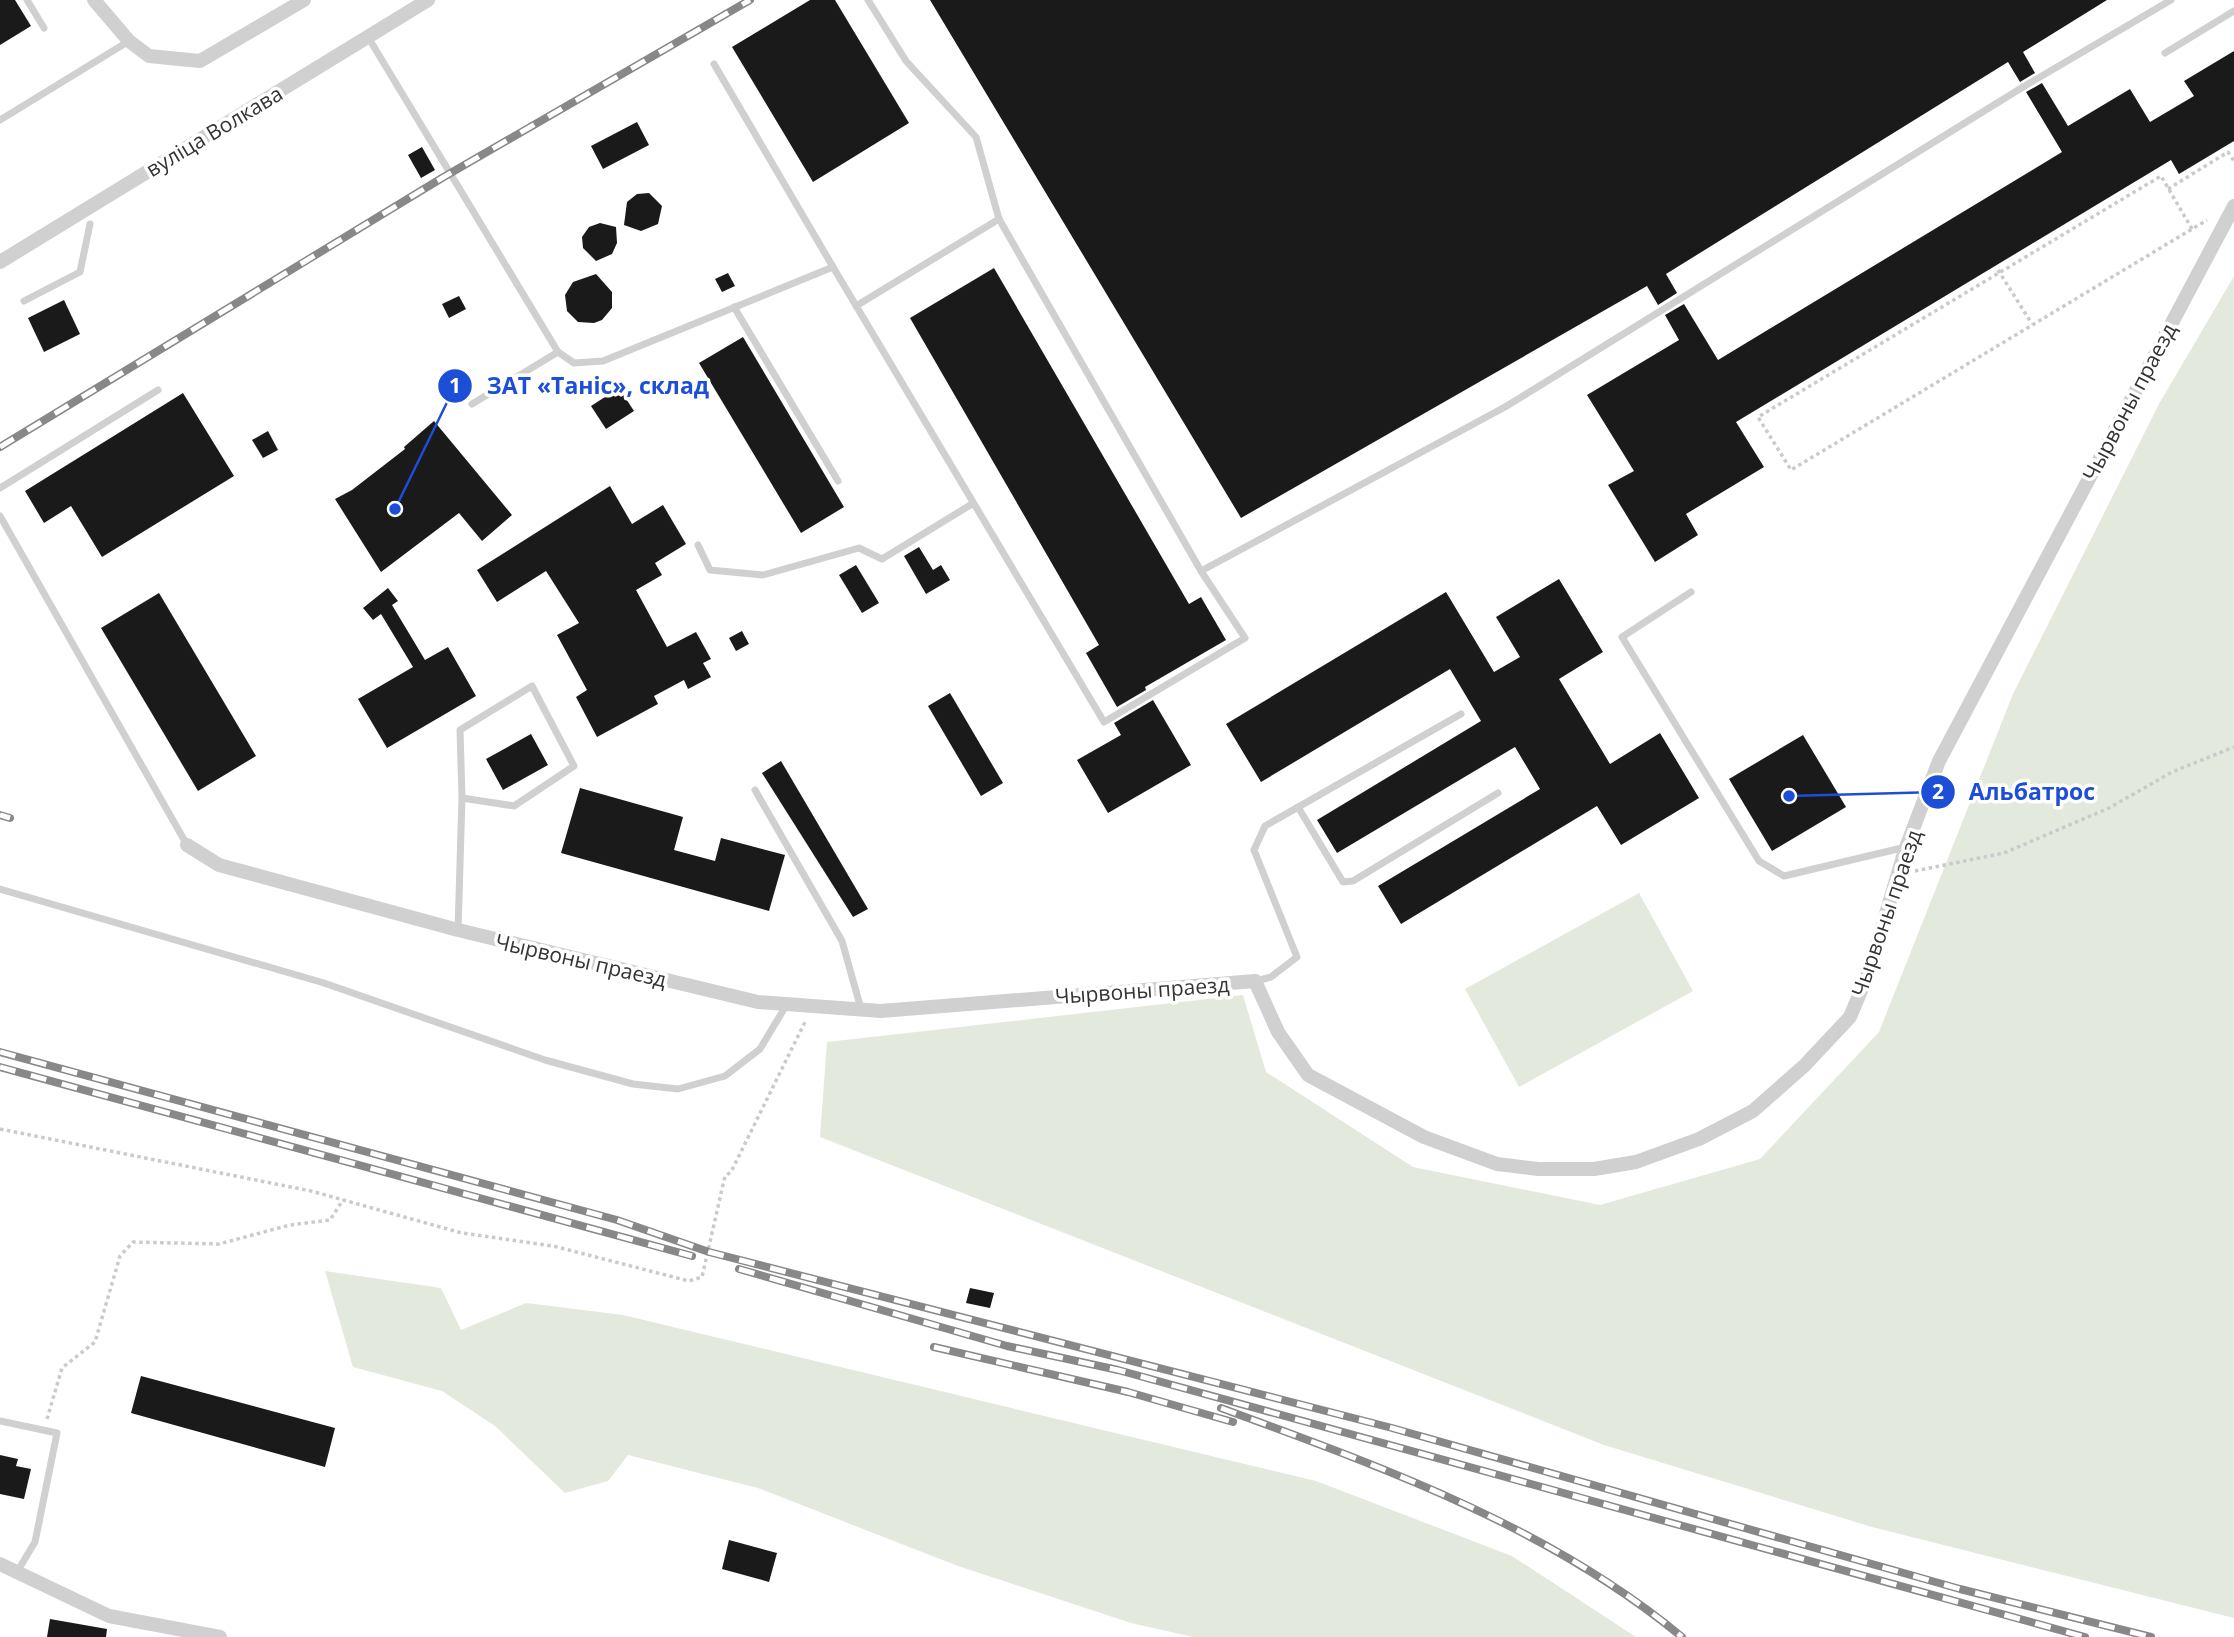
<svg xmlns="http://www.w3.org/2000/svg" width="2234" height="1637" font-family="'Open Sans',sans-serif">
  <rect width="100%" height="100%" fill="#fff"/>
  <!-- green -->
  <g fill="#e4e9dd">
    <path d="M2234,276V1618L1872,1527L1604,1445L820,1137L827,1042L1243,995L1266,1072L1413,1167L1600,1205L1760,1159L1879,1032L2013,694L2159,404Z"/>
    <path d="M1639,893L1693,991L1519,1087L1465,989Z"/>
    <path d="M325,1271L441,1288L461,1330L526,1303L623,1315L1316,1481L1512,1556L1636,1637H1193L1131,1623L958,1566L758,1488L628,1455L608,1481L565,1493L495,1426L442,1391L353,1367Z"/>
  </g>
  <!-- building -->
  <g fill="#1a1a1a">
    <path d="M0,0H15L31,26L0,45Z"/>
    <path d="M810,0H835L909,123L813,182L732,47Z"/>
    <path d="M930,0H2107L2023,52L2035,73L2020,82L2008,62L1666,274L1677,293L1658,305L1647,286L1241,518Z"/>
    <path d="M2234,51V141L2179,174L2171,160L1736,422L1764,467L1686,514L1698,535L1655,562L1608,485L1634,471L1587,395L1679,340L1665,315L1684,304L1718,360L2062,152L2026,92L2042,83L2068,126L2130,89L2150,122L2194,96L2184,81Z"/>
    <path d="M637,122L649,145L603,169L591,146Z"/>
    <path d="M422,147L435,170L421,178L408,155Z"/>
    <path d="M649,193L662,206L658,224L641,231L624,225L627,202L637,194Z"/>
    <path d="M600,223L616,227L617,243L612,254L596,261L583,248L582,237L589,227Z"/>
    <path d="M994,268L1189,604L1201,597L1226,640L1145,687L1146,690L1117,707L1086,653L1099,645L910,318Z"/>
    <path d="M728,273L735,286L722,292L715,279Z"/>
    <path d="M596,274L612,292V308L602,320L594,323L578,322L567,311L565,295L573,282Z"/>
    <path d="M459,296L466,309L449,318L442,304Z"/>
    <path d="M64,300L80,334L44,352L28,318Z"/>
    <path d="M743,337L844,507L801,533L699,363Z"/>
    <path d="M619,388L634,411L606,429L591,406Z"/>
    <path d="M183,393L234,476L102,557L71,506L44,523L25,491Z"/>
    <path d="M434,421L512,515L482,541L459,513L381,572L335,499L352,490L405,449L404,447Z"/>
    <path d="M268,431L278,450L263,458L252,440Z"/>
    <path d="M610,486L632,524L663,505L686,544L655,563L662,575L636,590L667,647L696,632L711,659L703,663L711,677L688,689L684,680L654,696L658,704L597,737L576,697L587,690L557,635L579,623L546,571L497,602L477,570Z"/>
    <path d="M919,547L933,570L941,565L950,580L926,594L904,556Z"/>
    <path d="M856,565L879,603L862,613L839,575Z"/>
    <path d="M1559,579L1603,652L1559,679L1610,764L1660,733L1699,798L1621,845L1597,806L1401,924L1378,886L1540,789L1515,747L1337,853L1317,820L1481,721L1450,669L1261,782L1226,724L1446,592L1494,672L1520,657L1496,617Z"/>
    <path d="M388,588L398,601L392,605L425,660L448,647L476,696L387,748L358,699L413,667L381,614L373,620L363,608Z"/>
    <path d="M159,593L256,756L198,791L101,628Z"/>
    <path d="M742,631L749,644L736,651L729,638Z"/>
    <path d="M950,693L1003,783L981,796L928,706Z"/>
    <path d="M1153,700L1191,765L1108,813L1077,760L1121,735L1114,723Z"/>
    <path d="M531,734L548,765L503,790L486,759Z"/>
    <path d="M1803,735L1846,807L1772,851L1729,779Z"/>
    <path d="M781,761L868,909L853,917L762,773Z"/>
    <path d="M580,788L683,817L674,850L715,861L721,838L785,855L769,911L561,853Z"/>
    <path d="M970,1288L994,1293L990,1308L966,1303Z"/>
    <path d="M141,1376L335,1428L325,1467L131,1413Z"/>
    <path d="M0,1455L18,1459L16,1466L31,1469L24,1499L0,1494Z"/>
    <path d="M729,1540L777,1553L769,1582L722,1569Z"/>
    <path d="M50,1619L107,1629L106,1637H47Z"/>
  </g>
  <g fill="none" stroke-linecap="round" stroke-linejoin="round">
    <!-- path -->
    <g stroke="#cacaca" stroke-width="3.5" stroke-dasharray="3.5 3.5" stroke-linecap="butt">
      <path d="M2168,189L2228,152L2234,161"/>
      <path d="M2192,229L2161,176L1758,417L1791,470L2207,220"/>
      <path d="M1998,270L2032,324"/>
      <path d="M1915,871L2004,853L2109,808L2172,772L2234,747"/>
      <path d="M0,1129L311,1191L462,1233L553,1246L689,1281L702,1277L725,1176L731,1172L806,1020"/>
      <path d="M47,1419L62,1368L95,1342L120,1256L133,1242L219,1244L290,1225L330,1220L343,1200"/>
    </g>
    <!-- service -->
    <g stroke="#d0d0d0" stroke-width="7">
      <path d="M27,0L44,28"/>
      <path d="M868,0L906,61L976,137L999,219"/>
      <path d="M368,37L558,352L574,363L603,361L833,267L1104,722L1245,638L1201,571L1505,407L2023,87L2171,0"/>
      <path d="M2165,53L2234,11"/>
      <path d="M714,64L833,267"/>
      <path d="M0,120L129,41"/>
      <path d="M24,301L80,272L90,224"/>
      <path d="M856,306L999,219L1201,571"/>
      <path d="M734,307L838,481"/>
      <path d="M472,404L558,352"/>
      <path d="M0,488L158,390"/>
      <path d="M0,516L187,845"/>
      <path d="M698,545L710,570L763,575L859,548L882,559L972,504"/>
      <path d="M1691,592L1622,637L1759,861L1784,876L1906,847"/>
      <path d="M755,790L842,941L861,1009"/>
      <path d="M1298,807L1343,882L1353,881L1498,793"/>
      <path d="M0,889L324,983L545,1060L633,1084L678,1089L725,1076L760,1049L787,1004"/>
      <path d="M458,930L462,798L460,730L532,686L574,766L514,806L462,798"/>
      <path d="M1256,981L1271,977L1297,957L1254,850L1265,826L1461,714"/>
      <path d="M0,1421L57,1433L35,1542L17,1572"/>
    </g>
    <!-- minor -->
    <g stroke="#d0d0d0" stroke-width="14">
      <path d="M94,0L129,41L149,56L200,61L304,0"/>
      <path d="M0,262L428,0"/>
      <path d="M187,845L219,865L458,930L758,1002L881,1011L1255,981L1278,1032L1308,1075L1424,1137L1497,1164L1538,1169H1594L1636,1162L1699,1139L1753,1111L1804,1066L1850,1017L1868,974L1905,850L1939,761L2234,206"/>
      <path d="M0,1564L109,1616L220,1637"/>
    </g>
    <!-- rail casing -->
    <g stroke="#888" stroke-width="8">
      <g id="rail">
        <path d="M0,447L442,178L750,0"/>
        <path d="M0,815L10,818"/>
        <path d="M0,1052L617,1220L709,1252L1392,1428L1960,1589L2151,1637"/>
        <path d="M0,1067L692,1256"/>
        <path d="M739,1269L1007,1346L1118,1370L2085,1637"/>
        <path d="M934,1347L1128,1392L1233,1422"/>
        <path d="M1221,1408C1382,1467 1548,1526 1682,1637"/>
      </g>
    </g>
    <!-- rail -->
    <use href="#rail" stroke="#fff" stroke-width="5" stroke-dasharray="16" stroke-linecap="butt"/>
  </g>
  <g text-anchor="middle" dominant-baseline="central" stroke-width="7" stroke-linejoin="round" paint-order="stroke">
    <!-- street labels -->
    <g font-size="21" fill="#333" stroke="#fff">
      <text transform="translate(214 131) rotate(-31)">вуліца Волкава</text>
      <text transform="translate(2129 402) rotate(-62)">Чырвоны праезд</text>
      <text transform="translate(1886 913) rotate(-71)">Чырвоны праезд</text>
      <text transform="translate(581 960) rotate(13)">Чырвоны праезд</text>
      <text transform="translate(1142 990) rotate(-4)">Чырвоны праезд</text>
    </g>
  </g>
  <!-- callouts -->
  <path fill="none" stroke="#1d4ed8" stroke-width="2.5" d="M395 509L455 386M1789 796L1938 792"/>
  <g fill="#1d4ed8" stroke="#fff" stroke-width="2.5">
    <circle cx="395" cy="509" r="7"/>
    <circle cx="1789" cy="796" r="7"/>
    <circle cx="455" cy="386" r="18"/>
    <circle cx="1938" cy="792" r="18"/>
  </g>
  <g font-size="21" text-anchor="middle" font-weight="bold" fill="#fff">
    <text x="455" y="393">1</text>
    <text x="1938" y="799">2</text>
  </g>
  <g font-size="23" text-anchor="middle" font-weight="bold" fill="#1d4ed8" stroke="#fff" stroke-width="7" stroke-linejoin="round" paint-order="stroke">
    <text x="598" y="394">ЗАТ «Таніс», склад</text>
    <text x="2032" y="800">Альбатрос</text>
  </g>
</svg>
